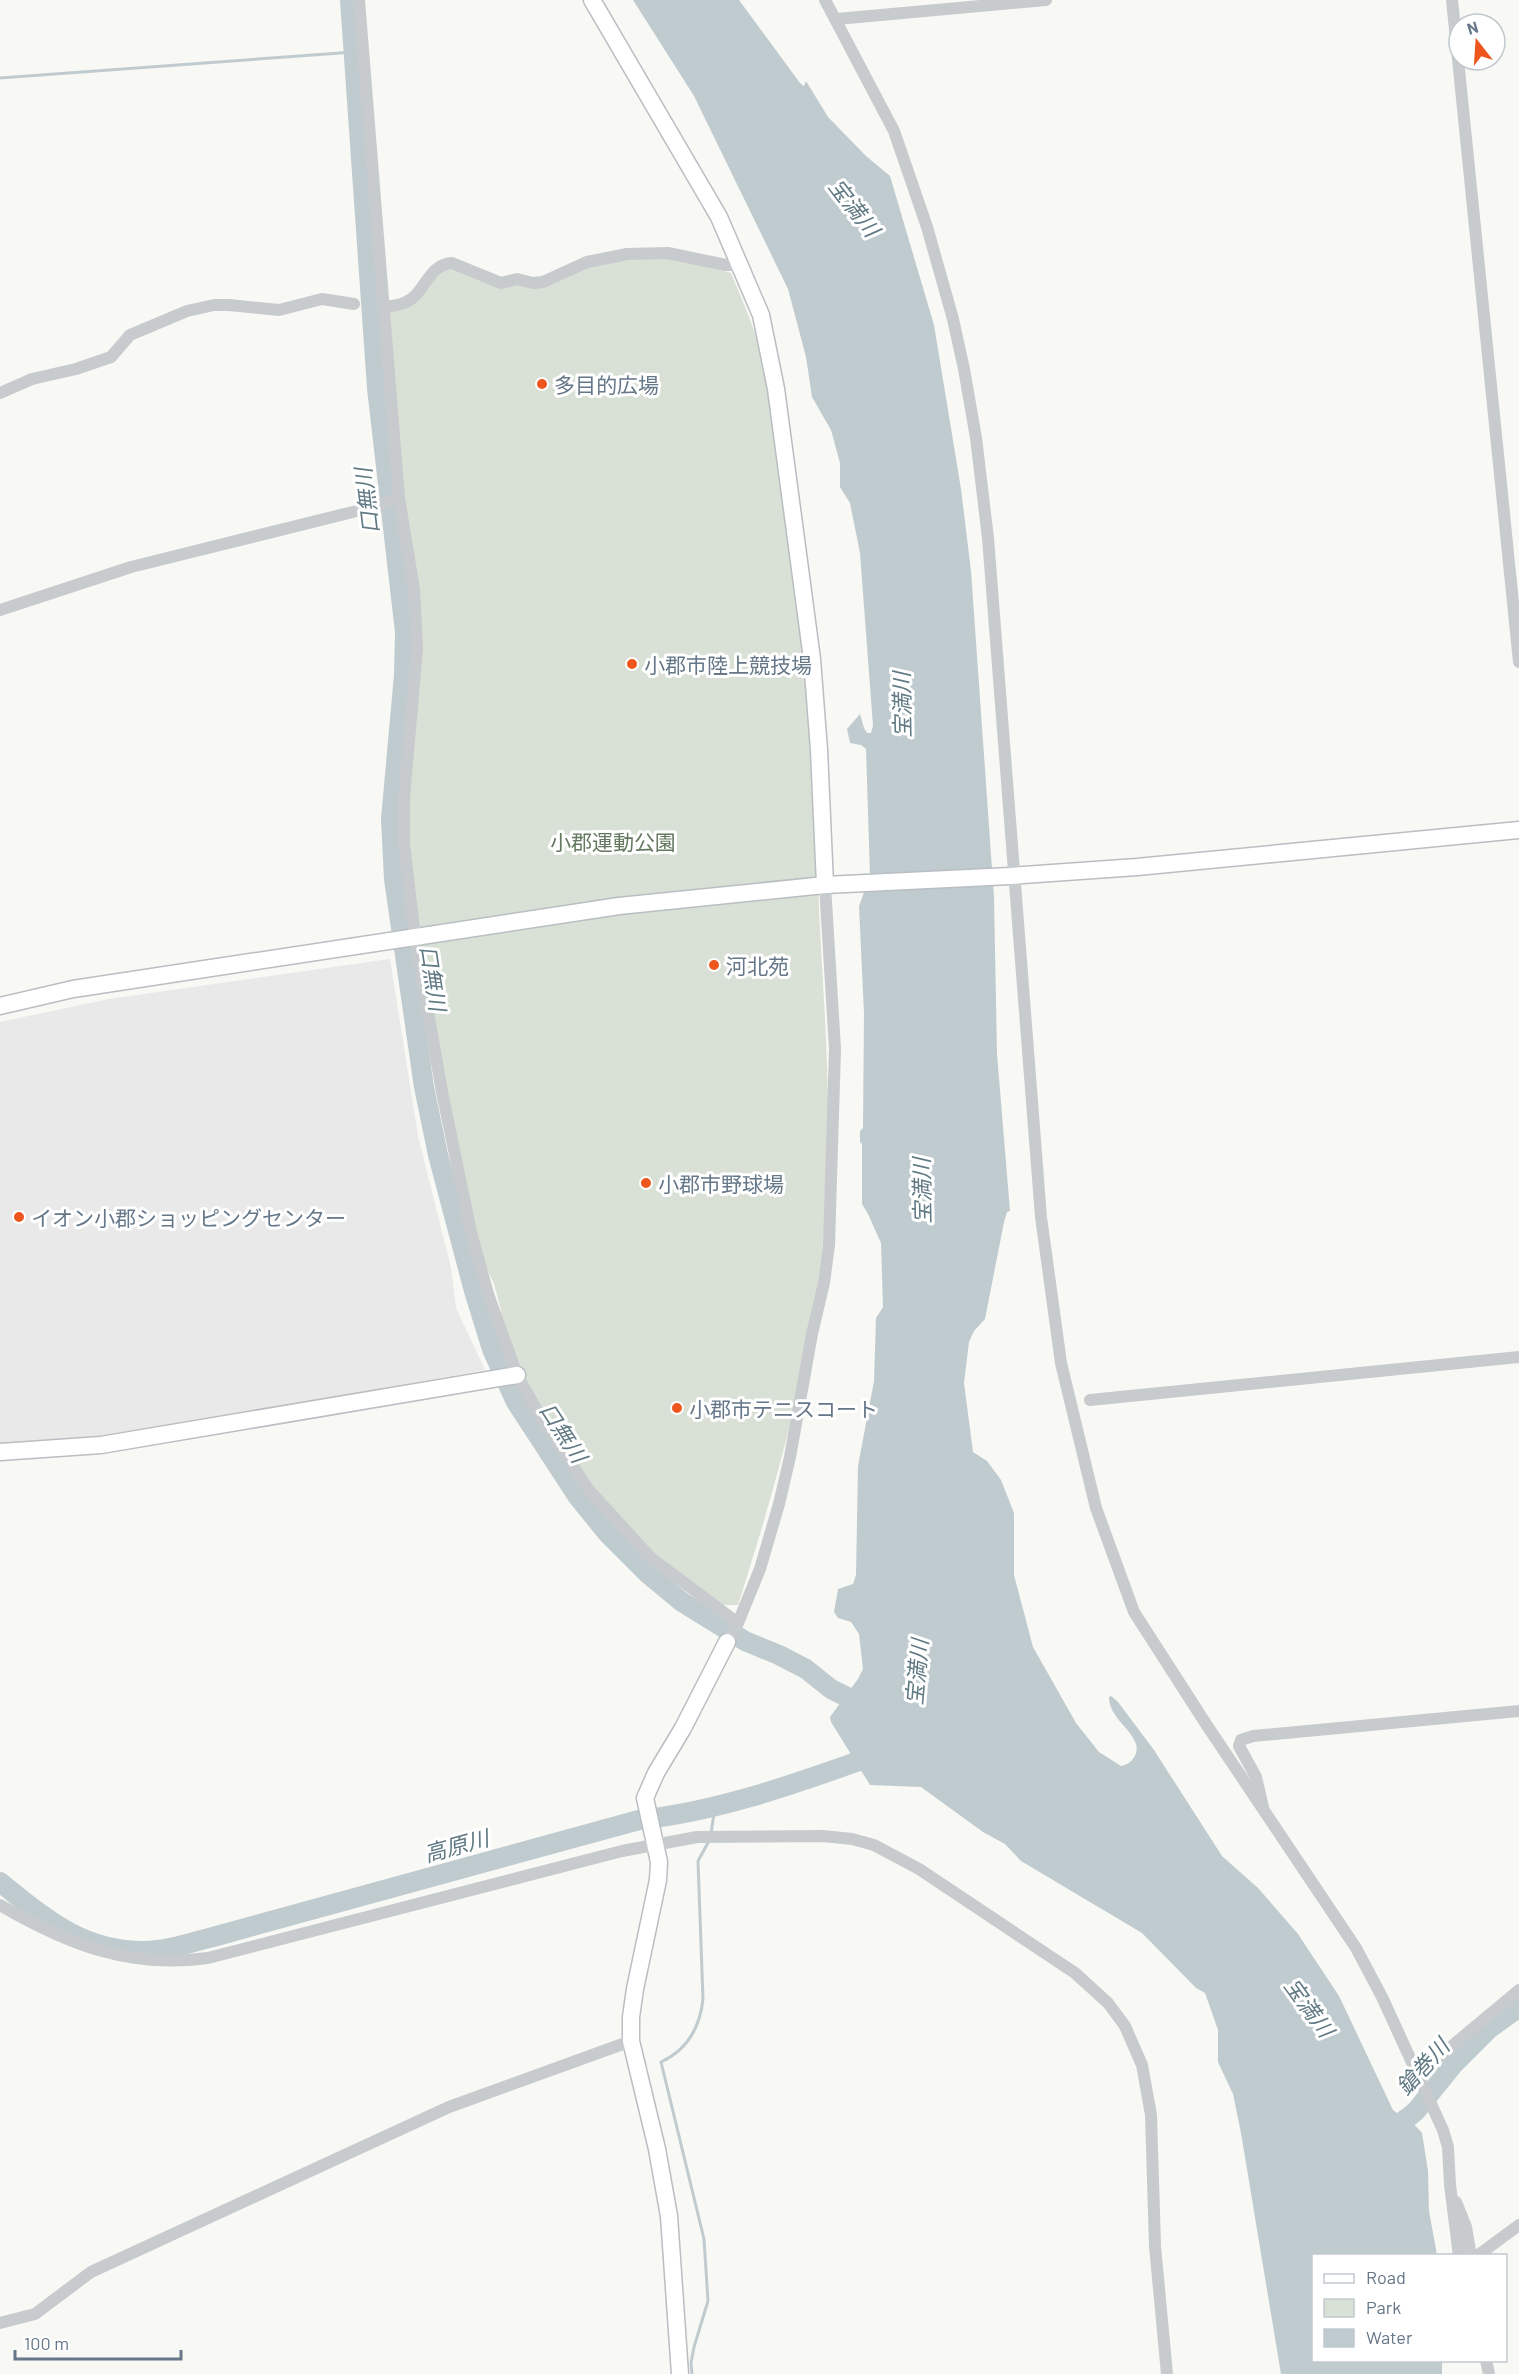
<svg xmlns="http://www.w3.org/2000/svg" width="1519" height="2374" font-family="Barlow,'Noto Sans JP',sans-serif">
  <rect width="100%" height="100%" fill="#f8f8f4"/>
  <!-- built -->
  <path fill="#e8e9e8" d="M390,959L418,1136L451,1268L456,1308L485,1370L98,1437L0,1444V1022L109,999Z"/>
  <!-- green -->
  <path fill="#d9e0d5" d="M666,256L694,262L731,273C742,300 755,328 761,356C775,413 780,473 787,531C797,607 807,683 812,760C816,810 817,860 819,910C825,1028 836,1151 820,1269C805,1384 773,1495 738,1605H721L654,1555L588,1483L526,1382L502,1323L501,1310L494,1284L481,1255L443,1091L409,854V802L420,648L403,489L387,314L404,307L439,270L451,266L507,285L602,261Z"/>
  <!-- water -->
  <path fill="#c0cbd0" d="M633,0H739L800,83L804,86L806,81L828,117L866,156L890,176L934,325L961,489L971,571L994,897L997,1054L1010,1211L1007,1212L1004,1222L985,1319L974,1331L969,1342L964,1383L973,1452L987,1461L1001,1480L1014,1513V1575L1033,1647L1076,1723L1099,1752L1121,1766C1131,1764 1139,1755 1136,1744C1130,1727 1109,1717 1109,1697L1111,1696L1118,1702L1154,1750L1222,1856L1258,1888L1298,1934L1339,1996L1393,2110L1397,2113L1401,2110L1422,2133L1428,2171L1429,2211L1437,2255L1314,2256V2360L1442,2361V2374H1281L1241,2133L1233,2094L1218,2062V2030L1205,1993L1196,1988L1142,1933L1021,1861L1005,1844L983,1832L921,1787L870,1785L831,1722L830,1717L858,1679L863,1669L859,1634L851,1622L838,1618L834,1612L838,1589L853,1584L856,1575L858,1466L874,1381L876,1318L883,1307L881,1243L868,1214L862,1204V1144L860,1142V1131L863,1128L864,1013L859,906L870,876L866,749L861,745L850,743L847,729L860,714L864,728L867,733H871L873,726L860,553L850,503L840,487V463L831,430L812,397L806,357L788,289L694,96Z"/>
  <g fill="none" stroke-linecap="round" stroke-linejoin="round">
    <!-- stream -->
    <g stroke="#c0cbd0" stroke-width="3">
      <path d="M0,78L354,52"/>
      <path d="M711,1834L715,1806"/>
      <path d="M692,2374L691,2363L694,2347L708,2301L704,2239L661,2062C687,2050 700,2027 703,1999L698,1861L709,1841"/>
    </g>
    <!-- river -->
    <g stroke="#c0cbd0" stroke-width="20">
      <path d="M350,0L377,388L405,632L404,675L391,819L394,879L424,1087L438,1155L474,1291L492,1349L516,1402L578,1497L608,1534L647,1573L682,1602L745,1641L779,1655L806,1669L831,1689L857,1702L871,1703"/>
      <path d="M0,1882C46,1919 83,1952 146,1951C168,1951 192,1942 213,1937L639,1820C723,1811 802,1781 882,1753"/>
      <path d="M1388,2134L1416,2111L1453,2065L1489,2029L1519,2007"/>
    </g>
    <!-- secondary casing -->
    <g stroke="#b9bec3" stroke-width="19">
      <g id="secondary">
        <path d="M592,0L719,217L761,315L776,389L812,659L819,750L825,885"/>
        <path d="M0,1006L73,989L619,906L825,885L1010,876L1137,867L1519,830"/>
        <path d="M0,1452L101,1445L517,1375"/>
        <path d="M680,2374L669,2216L657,2149L631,2041V2017L635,1989L658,1880L659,1862L645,1798L656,1773L683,1728L727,1642"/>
      </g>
    </g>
    <!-- street -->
    <g stroke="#c7cbce" stroke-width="12">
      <path d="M359,0L399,498L414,589L417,648L404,798V844L415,937L442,1092L471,1232L488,1294L517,1375L539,1414L588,1489L651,1558L738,1623"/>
      <path d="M825,0L894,131L927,227L953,319L964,369L976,438L988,538L1041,1217L1061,1363L1096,1508L1134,1612L1206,1724L1356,1948L1382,1997L1443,2130L1448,2147L1450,2185L1459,2256"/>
      <path d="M1452,0L1519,662"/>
      <path d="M837,19L1046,0"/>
      <path d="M383,308C390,306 400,305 406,302C426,293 427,265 452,263L501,283L517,279L533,283L543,282L587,262L627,254L668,253L726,265H741"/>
      <path d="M0,393L32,379L76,369L111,357L130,335L187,311L214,305H229L279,310L322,299L354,304"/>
      <path d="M0,610L131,567L377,506L399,498"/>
      <path d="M1090,1400L1519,1357"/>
      <path d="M727,1642L738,1623L760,1569L779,1504L790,1457L812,1334L824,1283L829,1245L835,1049L825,885"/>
      <path d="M1263,1807L1256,1777L1239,1746L1241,1740L1253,1736L1519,1711"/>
      <path d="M0,1905C67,1944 129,1969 208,1958L622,1851L697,1837L823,1836L852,1839L874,1845L919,1869L1075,1973L1108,2003L1125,2026L1142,2065L1151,2115L1155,2246L1167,2374"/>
      <path d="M1434,2061L1519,1990"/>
      <path d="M1456,2202L1466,2227L1471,2256"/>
      <path d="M1477,2256L1519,2225"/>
      <path d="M0,2323L35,2314L91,2272L449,2107L631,2041"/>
      <path d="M1486,2360L1489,2374"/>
    </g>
    <!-- secondary -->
    <use href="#secondary" stroke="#fff" stroke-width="16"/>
  </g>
  <!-- markers -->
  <g fill="#ef561d" stroke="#fff" stroke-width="2">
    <circle cx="542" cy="384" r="6"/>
    <circle cx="632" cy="664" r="6"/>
    <circle cx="714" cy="965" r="6"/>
    <circle cx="646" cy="1183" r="6"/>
    <circle cx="19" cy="1217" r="6"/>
    <circle cx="677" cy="1408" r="6"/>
  </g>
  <g text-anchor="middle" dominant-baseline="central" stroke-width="6" stroke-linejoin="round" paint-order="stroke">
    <!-- poi labels -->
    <g font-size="21" fill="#657788" stroke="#fff" text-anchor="start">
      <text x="554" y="384">多目的広場</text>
      <text x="644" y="664">小郡市陸上競技場</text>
      <text x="726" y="965">河北苑</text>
      <text x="658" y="1183">小郡市野球場</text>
      <text x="31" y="1217">イオン小郡ショッピングセンター</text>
      <text x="689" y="1408">小郡市テニスコート</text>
    </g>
    <!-- park labels -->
    <g font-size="21" fill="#647960" stroke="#fff">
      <text x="613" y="841">小郡運動公園</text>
    </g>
    <!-- water labels -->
    <g font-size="22" font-style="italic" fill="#607983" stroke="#fff">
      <text transform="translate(855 207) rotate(52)">宝満川</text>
      <text transform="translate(366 501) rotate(-97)">口無川</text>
      <text transform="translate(901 705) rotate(-91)">宝満川</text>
      <text transform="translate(434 978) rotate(81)">口無川</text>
      <text transform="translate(921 1191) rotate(-91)">宝満川</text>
      <text transform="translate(564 1432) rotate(57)">口無川</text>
      <text transform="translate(916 1672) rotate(-85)">宝満川</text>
      <text transform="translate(456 1845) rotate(-15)">高原川</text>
      <text transform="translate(1310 2007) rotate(54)">宝満川</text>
      <text transform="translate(1422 2066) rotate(-48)">鎗巻川</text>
    </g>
  </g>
  <!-- legend -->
  <rect x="1312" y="2254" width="195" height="108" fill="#ffffff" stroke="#c1c9cf" stroke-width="1.5"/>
  <rect x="1324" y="2274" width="30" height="9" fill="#ffffff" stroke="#c1c9cf" stroke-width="1.5"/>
  <text x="1366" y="2284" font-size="18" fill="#657788">Road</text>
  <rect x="1324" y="2299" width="30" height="18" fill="#d9e0d5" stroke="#c1c9cf" stroke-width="1.5"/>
  <text x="1366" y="2314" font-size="18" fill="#657788">Park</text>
  <rect x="1324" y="2329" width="30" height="18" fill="#c0cbd0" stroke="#c1c9cf" stroke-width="1.5"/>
  <text x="1366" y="2344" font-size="18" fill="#657788">Water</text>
  <!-- north arrow -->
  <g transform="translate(1477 42) rotate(343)"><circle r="28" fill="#ffffff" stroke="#c1c9cf" stroke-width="1.5"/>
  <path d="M0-4.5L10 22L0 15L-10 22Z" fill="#ef561d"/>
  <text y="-9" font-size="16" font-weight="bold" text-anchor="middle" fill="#657788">N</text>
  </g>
  <!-- scale -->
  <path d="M15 2350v9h166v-9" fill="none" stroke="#657788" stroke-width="3"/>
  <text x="24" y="2350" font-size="18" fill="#657788" stroke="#ffffff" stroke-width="4.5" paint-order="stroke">100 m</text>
</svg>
